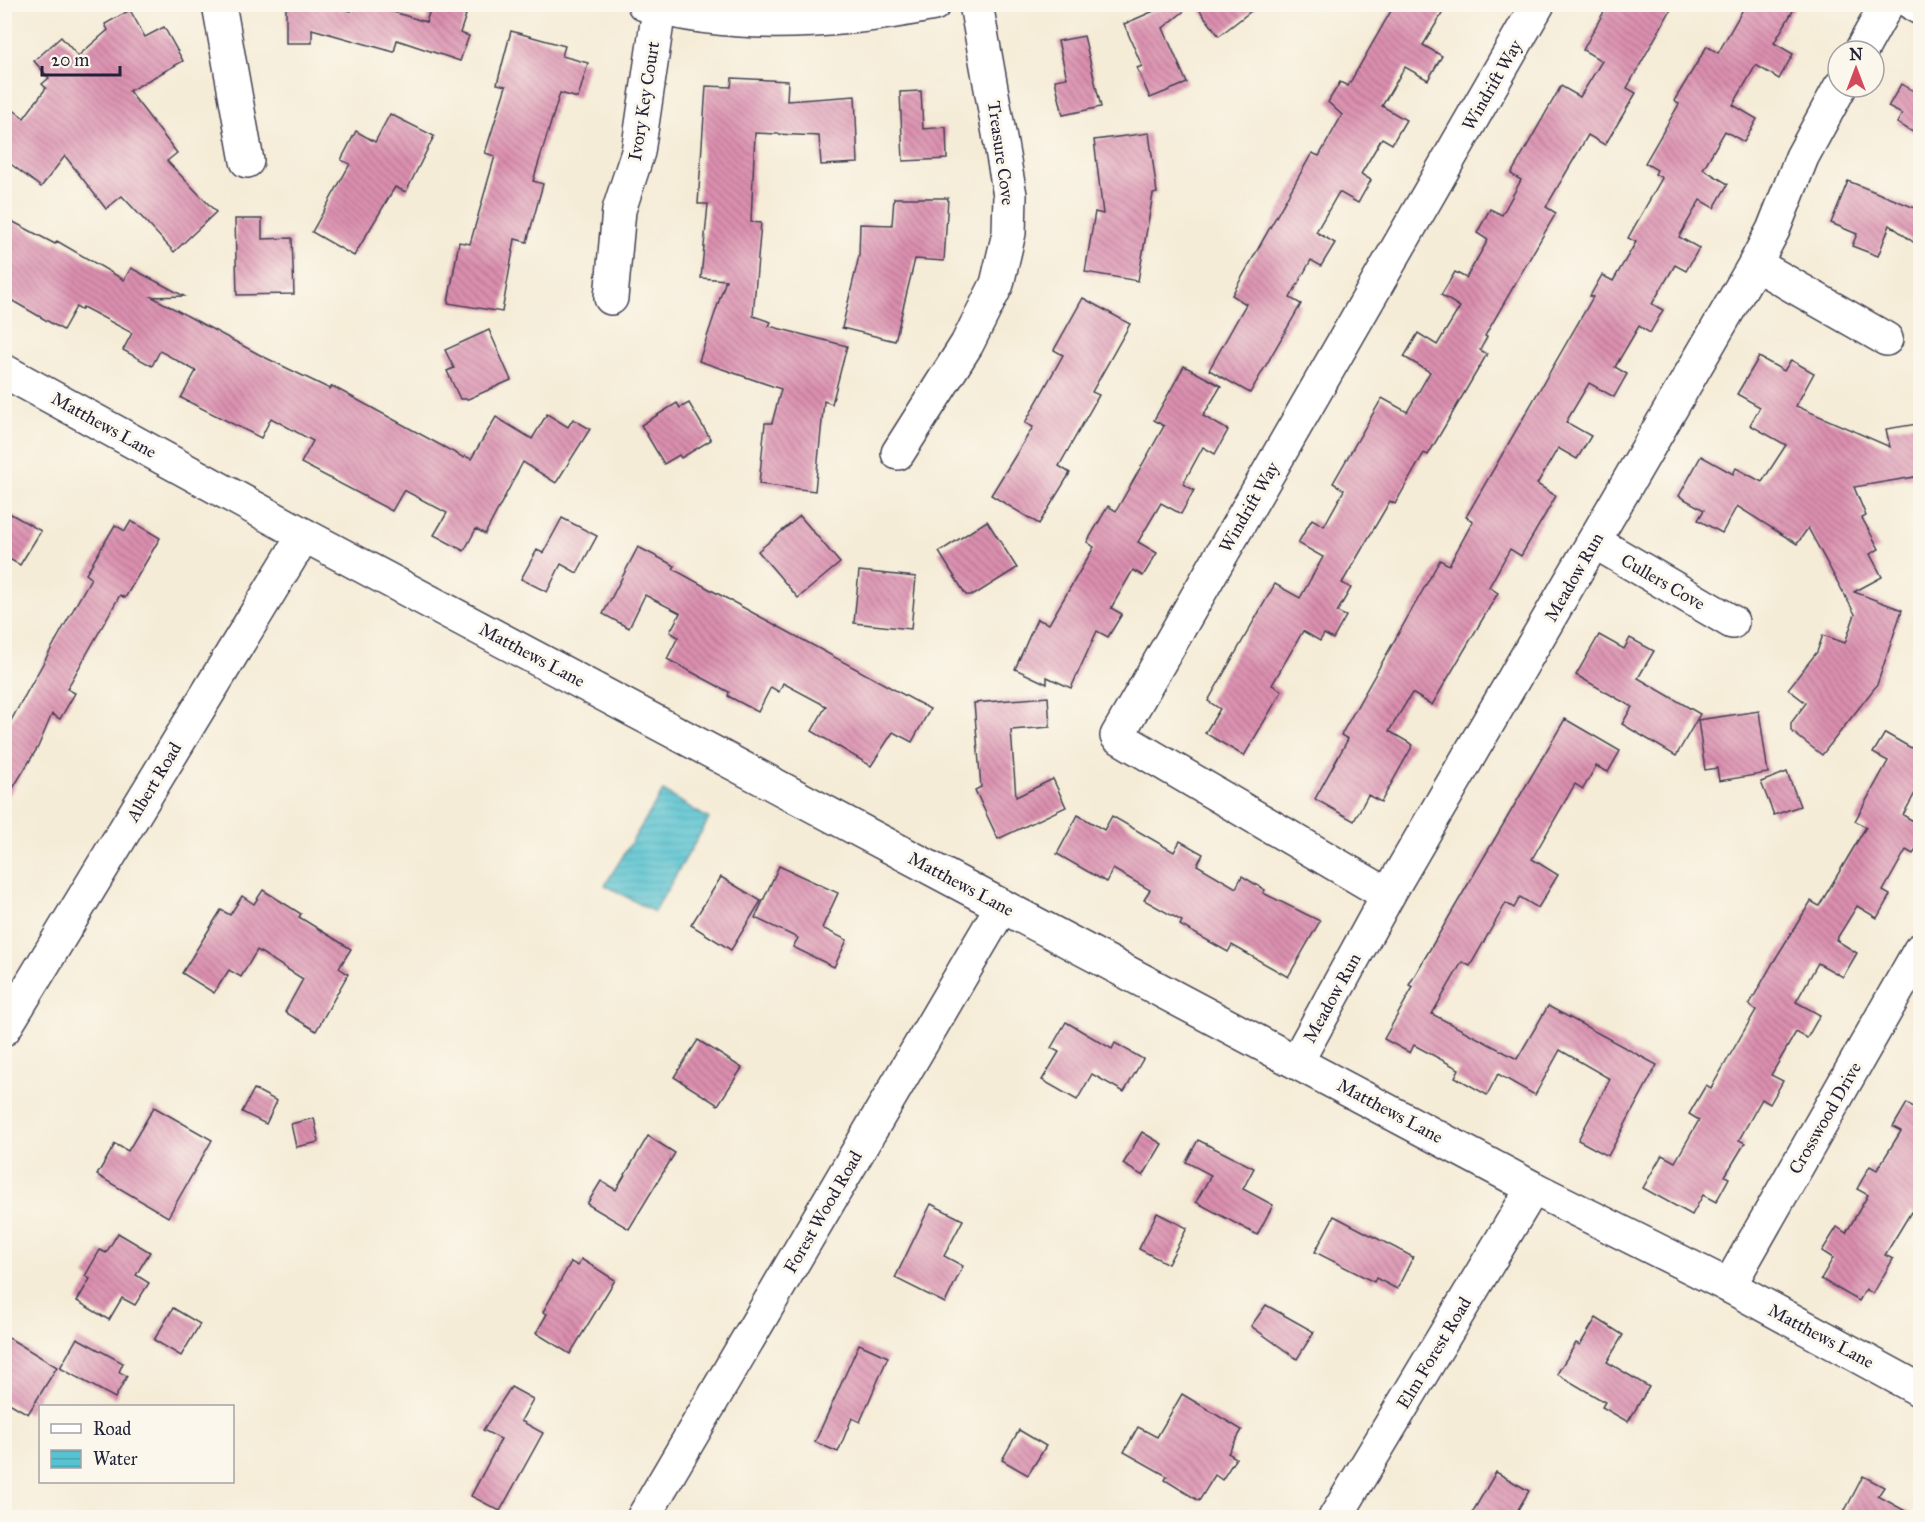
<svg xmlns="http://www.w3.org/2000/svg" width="1925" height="1522" font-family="'IM FELL Great Primer',serif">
  <defs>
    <pattern id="water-rules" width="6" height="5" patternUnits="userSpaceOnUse" patternTransform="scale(1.5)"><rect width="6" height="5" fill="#57c2d0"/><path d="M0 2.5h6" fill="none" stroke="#4ba6b4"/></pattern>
    <pattern id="building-back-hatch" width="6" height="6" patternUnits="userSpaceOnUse" patternTransform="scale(1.5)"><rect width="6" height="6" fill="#db8faf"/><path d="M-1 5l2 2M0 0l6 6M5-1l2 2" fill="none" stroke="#b17490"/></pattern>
  </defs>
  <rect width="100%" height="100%" fill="#fbf7ec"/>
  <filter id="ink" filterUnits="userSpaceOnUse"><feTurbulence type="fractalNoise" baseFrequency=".0167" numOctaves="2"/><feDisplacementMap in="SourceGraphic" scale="12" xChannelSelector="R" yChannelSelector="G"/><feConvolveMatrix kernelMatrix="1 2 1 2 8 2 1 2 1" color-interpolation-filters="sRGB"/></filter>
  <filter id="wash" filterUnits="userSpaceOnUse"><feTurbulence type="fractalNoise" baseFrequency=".008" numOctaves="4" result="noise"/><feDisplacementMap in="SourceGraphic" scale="24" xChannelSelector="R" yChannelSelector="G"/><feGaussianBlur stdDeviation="1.35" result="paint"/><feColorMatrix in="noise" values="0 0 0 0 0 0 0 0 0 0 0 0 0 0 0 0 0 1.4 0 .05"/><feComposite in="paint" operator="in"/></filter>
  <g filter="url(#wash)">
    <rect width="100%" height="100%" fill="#f5ecd7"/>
    <!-- water -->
    <path fill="url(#water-rules)" stroke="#3c7286" stroke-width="1.5" d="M663,791L709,819L654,912L605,885Z"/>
    <g id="blocks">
      <!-- building -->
      <g fill="url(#building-back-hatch)">
        <path d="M286,4H321L351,11L353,4H368L426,22L432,4H434L466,15L460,33L469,36L460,61L397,40L394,52L312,29V43H286Z"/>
        <path d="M1170,4H1193L1163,28L1187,83L1150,98L1137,68L1142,66L1124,24Z"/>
        <path d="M1195,4H1260L1219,36Z"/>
        <path d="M1395,4H1448L1423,45L1442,56L1428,80L1405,67L1382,106L1406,120L1392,144L1382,138L1361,174L1371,180L1358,203L1339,192L1316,232L1335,243L1321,266L1311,260L1290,298L1301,304L1250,393L1209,370L1246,304L1232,295L1312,153L1319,156L1342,115L1328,102L1340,82L1348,86Z"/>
        <path d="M1608,4H1674L1627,88L1636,93L1605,145L1588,135L1546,207L1556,213L1485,336L1487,337L1480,350L1487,354L1428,455L1424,453L1395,504L1390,501L1342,583L1351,588L1337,612L1346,616L1333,639L1324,634L1320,641L1303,631L1272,685L1282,691L1244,756L1205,733L1220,709L1208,701L1275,584L1300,598L1323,557L1298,543L1312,519L1324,526L1344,490L1333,483L1382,398L1407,412L1430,372L1404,357L1418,333L1437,345L1460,307L1441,295L1455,272L1466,278L1488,240L1477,233L1490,209L1502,215L1521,180L1511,174L1561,86L1580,97L1602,61L1583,50Z"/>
        <path d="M1746,4H1797L1774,43L1793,54L1779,79L1756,65L1733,105L1757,119L1744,142L1725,131L1703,169L1728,184L1714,208L1700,200L1679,237L1699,248L1686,271L1675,265L1652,304L1663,310L1650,333L1639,326L1615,367L1627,374L1614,397L1589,383L1566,422L1591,436L1577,459L1558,448L1537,484L1556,496L1521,556L1510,549L1489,587L1498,593L1432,705L1412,693L1389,731L1413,745L1381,802L1368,795L1354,821L1315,799L1348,739L1341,735L1440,560L1449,565L1473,521L1466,517L1593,297L1590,296L1602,275L1613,281L1636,242L1628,238L1662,178L1655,174L1657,170L1645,163L1679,104L1674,101L1707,46L1718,53Z"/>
        <path d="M130,10L145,37L164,27L183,61L129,91L177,153L167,161L216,212L174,252L122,196L106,209L65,156L41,187L4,159V103L24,118L46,88L42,84L49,78L34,61L61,37L78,56L108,30L105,24Z"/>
        <path d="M511,31L565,46L562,56L588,63L578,98L560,93L533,181L543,184L527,242L515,239L502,312L448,303L459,242L470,244L495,156L485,153L506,86L497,84Z"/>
        <path d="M1084,36L1101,107L1063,115L1055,80L1067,78L1058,41Z"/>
        <path d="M732,78L788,81L787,101L855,96L858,163L821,165L819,136L755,133L751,222L761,223L753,316L771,322L769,326L847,346L832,404L824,401L815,491L759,484L765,423H772L781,389L699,361L726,280L701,278L708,204H698L706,86L731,87Z"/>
        <path d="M1920,78V136L1897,123L1902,114L1888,107L1901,84L1914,91Z"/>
        <path d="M921,91L923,129L946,127L947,159L903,161L900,92Z"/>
        <path d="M390,114L434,136L406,192L395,187L354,256L312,232L350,164L341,160L356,131L375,142Z"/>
        <path d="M1149,133L1157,193L1153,194L1138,281L1085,272L1095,212L1103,214L1094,140Z"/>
        <path d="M1848,181L1920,210V247L1890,225L1878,256L1852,246L1857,234L1831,223Z"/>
        <path d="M894,198H948L944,261L915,259L895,341L842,328L859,256L860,224L892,225Z"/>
        <path d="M4,217L55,244L57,241L124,280L131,268L184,296L152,297L262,356L330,389L332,386L464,458L465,456L471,459L496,417L532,439L547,414L568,427L573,419L590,429L556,483L523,462L485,534L476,529L464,551L434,535L447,513L404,490L392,511L301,463L313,441L271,418L261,438L181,398L196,371L160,351L152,366L123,350L132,333L83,307L81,310L76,307L63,330L4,296Z"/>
        <path d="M235,219H262V239L292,238L294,294L237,295Z"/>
        <path d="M1083,298L1130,324L1092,392L1099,395L1059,466L1070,473L1039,524L991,495L1033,427L1025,423L1063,355L1054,350Z"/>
        <path d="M489,330L511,380L468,399H460L447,371L454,368L445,350Z"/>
        <path d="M1759,357L1784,371L1791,360L1814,373L1796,406L1890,447L1886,429L1917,424L1920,447V476L1854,487L1866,516L1862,518L1879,549L1870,554L1882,577L1854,592L1902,610L1877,685L1822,755L1791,731V723L1806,703L1788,689L1817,652L1823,635L1845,643L1855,614L1808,528L1797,544L1737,506L1722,533L1698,520L1704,510L1679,496L1701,456L1733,474L1736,468L1762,482L1786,445L1750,425L1760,407L1737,394Z"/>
        <path d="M1184,366L1221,386L1203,416L1228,430L1215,454L1203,447L1183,484L1194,490L1181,514L1161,503L1138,542L1157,553L1143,576L1133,570L1111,608L1122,614L1108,637L1097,631L1071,688L1047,677V684L1015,669L1037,619L1049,624L1094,547L1087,542L1108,506L1116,511L1164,426L1154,420Z"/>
        <path d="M677,403L680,408L689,403L711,440L681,458L679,455L664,464L641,425Z"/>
        <path d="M4,510L41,531L20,565L4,556Z"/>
        <path d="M800,516L840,563L798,598L758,551Z"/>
        <path d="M562,518L597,536L577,573L561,564L547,592L521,579L537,550L543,553Z"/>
        <path d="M131,521L160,538L125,598L120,595L67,689L75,693L60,719L52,714L38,747L4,803V733L91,578L86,574L115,525L125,531Z"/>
        <path d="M987,521L1017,568L974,595H966L939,552Z"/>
        <path d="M638,547L675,566L673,569L711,590L930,709L912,742L893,732L871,766L812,731L826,706L783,683L779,692L771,687L758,712L728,696L729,692L667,659L678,637L670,632L680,613L645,595L629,628L603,614Z"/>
        <path d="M859,571L916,577L911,629L854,623Z"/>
        <path d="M1599,635L1624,649L1630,638L1654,651L1638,678L1700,714L1676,756L1622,724L1632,707L1576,675Z"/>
        <path d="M1048,697L1050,727L1011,730L1016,797L1053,779L1066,807L998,839L975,790L981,787L974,703Z"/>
        <path d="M1759,711L1768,773L1719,781L1717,768L1705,770L1698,720Z"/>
        <path d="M1565,719L1620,751L1608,772L1596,766L1583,789L1575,784L1532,859L1558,875L1538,908L1520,897L1514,908L1506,903L1470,966L1462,962L1432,1014L1517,1059L1548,1006L1657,1065L1608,1156L1578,1140L1610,1079L1560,1050L1535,1095L1498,1074L1487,1095L1455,1077L1459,1069L1414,1045L1410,1053L1384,1039L1413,987L1409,985Z"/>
        <path d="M1885,733L1920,753V784L1903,815L1920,825V841L1913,854L1906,850L1883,891L1890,895L1877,918L1857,906L1836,940L1857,953L1843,977L1818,963L1796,1002L1820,1015L1807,1038L1796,1032L1771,1075L1783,1081L1770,1104L1762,1099L1739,1140L1745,1143L1725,1176L1729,1178L1716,1202L1703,1195L1692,1215L1643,1188L1662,1155L1675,1162L1699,1120L1689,1114L1706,1085L1711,1088L1756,1010L1749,1005L1774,961L1811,901L1819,906L1866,827L1855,821L1888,761L1873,753Z"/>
        <path d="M1787,772L1800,806L1774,815L1761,782Z"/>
        <path d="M1078,815L1104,830L1112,816L1174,852L1180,841L1203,854L1197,865L1236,888L1242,876L1265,890L1263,893L1320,921L1288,977L1232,945L1228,952L1180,925L1182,921L1144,900L1150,890L1113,869L1106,882L1057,854Z"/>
        <path d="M779,866L838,893L822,928L847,940L834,967L793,947L798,938L755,918Z"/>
        <path d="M721,877L761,901L731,950L691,925Z"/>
        <path d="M263,890L301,914L299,917L351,949L339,968L348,974L316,1031L285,1012L303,979L257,950L241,977L229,970L214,993L182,973L221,910L230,915L242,896L254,904Z"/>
        <path d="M1066,1022L1112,1049L1115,1043L1143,1059L1124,1092L1092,1074L1077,1100L1042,1080L1059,1052L1051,1048Z"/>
        <path d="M698,1040L742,1068L718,1105L674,1077Z"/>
        <path d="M254,1089L277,1101L266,1124L242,1112Z"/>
        <path d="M1920,1098V1217L1911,1212L1885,1255L1893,1259L1873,1294L1866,1289L1859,1301L1821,1279L1833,1258L1822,1251L1837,1227L1846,1233L1868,1195L1857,1189L1870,1166L1877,1170L1901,1131L1893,1127L1907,1103L1915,1108Z"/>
        <path d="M154,1107L212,1140L168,1217L97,1175L115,1144L128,1151Z"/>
        <path d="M314,1118L319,1142L296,1147L291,1124Z"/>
        <path d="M1142,1132L1162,1144L1143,1176L1123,1164Z"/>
        <path d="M648,1136L675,1153L629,1229L587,1204L601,1181L616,1190Z"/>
        <path d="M1198,1140L1254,1168L1243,1189L1273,1205L1257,1235L1196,1202L1211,1175L1186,1162Z"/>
        <path d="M931,1204L963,1220L944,1256L963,1266L945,1303L895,1278Z"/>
        <path d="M1157,1213L1187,1228L1168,1264L1139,1249Z"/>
        <path d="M1334,1216L1413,1257L1397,1289L1376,1278L1374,1282L1315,1252Z"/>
        <path d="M118,1233L150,1252L136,1275L149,1283L135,1305L122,1298L109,1320L77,1301L90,1279L85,1276L100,1250L106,1253Z"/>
        <path d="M581,1259L615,1280L570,1354L536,1333L547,1314L543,1312L571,1262L578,1266Z"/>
        <path d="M1266,1305L1314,1332L1297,1359L1251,1326Z"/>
        <path d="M173,1308L200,1324L181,1356L154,1340Z"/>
        <path d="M1596,1318L1623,1335L1607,1362L1649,1387L1628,1422L1602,1407L1605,1402L1557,1374L1576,1343L1580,1345Z"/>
        <path d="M4,1335L57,1367L28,1414L4,1400Z"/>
        <path d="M77,1338L123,1363L119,1372L127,1376L115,1398L60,1368Z"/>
        <path d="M859,1344L888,1357L860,1422L852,1418L838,1452L815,1442Z"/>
        <path d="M511,1387L533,1399L521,1421L543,1433L500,1511L471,1496L501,1439L483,1430Z"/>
        <path d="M1182,1394L1242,1430L1228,1453L1236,1458L1222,1480L1215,1475L1199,1501L1165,1480L1167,1476L1124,1452L1138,1427L1157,1437Z"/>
        <path d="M1019,1430L1046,1446L1028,1475L1002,1460Z"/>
        <path d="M1496,1472L1529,1491L1513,1518H1469Z"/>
        <path d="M1863,1476L1884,1487L1878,1496L1918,1518H1841Z"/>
      </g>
    </g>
  </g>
  <g filter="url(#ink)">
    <use href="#blocks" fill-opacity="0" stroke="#424052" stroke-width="1.5"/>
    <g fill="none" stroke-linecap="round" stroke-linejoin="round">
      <!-- minor casing -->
      <g stroke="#424052" stroke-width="36">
        <g id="minor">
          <path d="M219,4L247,161"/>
          <path d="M644,4C737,31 839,23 934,4"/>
          <path d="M1913,4L1920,8"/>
          <path d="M1861,51L1887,4"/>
          <path d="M1755,264L1886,339"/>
          <path d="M611,298L619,210L638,152L659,9"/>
          <path d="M4,371L304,535L1002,906L1533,1188L1729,1286L1920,1390"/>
          <path d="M898,453L967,344L997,284L1009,233L1010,195L976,4"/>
          <path d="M1595,542L1732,622"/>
          <path d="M1388,895L1117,736L1538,4"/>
          <path d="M4,1029L304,535"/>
          <path d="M1297,1061L1388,895L1755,264L1773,230L1802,157L1840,87"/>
          <path d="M1729,1286L1920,950"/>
          <path d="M643,1518L1002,906"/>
          <path d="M1335,1518L1533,1188"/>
        </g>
      </g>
      <!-- minor -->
      <use href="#minor" stroke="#fff" stroke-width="33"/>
    </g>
  </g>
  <g text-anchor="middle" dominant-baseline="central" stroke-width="6" stroke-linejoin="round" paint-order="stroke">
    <!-- street labels -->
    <g font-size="18" fill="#22223b" stroke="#fbf7ec">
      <text transform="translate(1492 85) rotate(-60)">Windrift Way</text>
      <text transform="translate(644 101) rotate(-81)">Ivory Key Court</text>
      <text transform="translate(1001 153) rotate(82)">Treasure Cove</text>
      <text transform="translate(104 425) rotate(29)">Matthews Lane</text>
      <text transform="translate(1249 507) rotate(-60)">Windrift Way</text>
      <text transform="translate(1574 577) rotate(-60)">Meadow Run</text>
      <text transform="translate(1663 582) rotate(30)">Cullers Cove</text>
      <text transform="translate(532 655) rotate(28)">Matthews Lane</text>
      <text transform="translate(154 782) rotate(-59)">Albert Road</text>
      <text transform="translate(961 884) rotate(28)">Matthews Lane</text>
      <text transform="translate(1332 998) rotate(-61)">Meadow Run</text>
      <text transform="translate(1390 1111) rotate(28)">Matthews Lane</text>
      <text transform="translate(1825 1118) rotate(-60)">Crosswood Drive</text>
      <text transform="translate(823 1212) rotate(-60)">Forest Wood Road</text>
      <text transform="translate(1821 1336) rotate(28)">Matthews Lane</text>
      <text transform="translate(1434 1353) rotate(-59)">Elm Forest Road</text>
    </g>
  </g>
  <!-- margin -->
  <rect width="1925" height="1522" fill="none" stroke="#fbf7ec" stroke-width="24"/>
  <!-- legend -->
  <rect x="39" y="1405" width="195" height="78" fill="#fbf7ec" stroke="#a4a2a5" stroke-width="1.5"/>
  <rect x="51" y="1424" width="30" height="9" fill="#ffffff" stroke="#a4a2a5" stroke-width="1.5"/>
  <text x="93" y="1435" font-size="18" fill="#22223b">Road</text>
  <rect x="51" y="1450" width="30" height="18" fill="url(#water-rules)" stroke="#a4a2a5" stroke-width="1.5"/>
  <text x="93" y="1465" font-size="18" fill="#22223b">Water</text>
  <!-- north arrow -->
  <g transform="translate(1856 69)"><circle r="28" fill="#fbf7ec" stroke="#a4a2a5" stroke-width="1.5"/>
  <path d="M0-4.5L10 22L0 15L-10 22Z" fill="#d1495b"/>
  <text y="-9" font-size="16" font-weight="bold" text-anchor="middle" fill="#22223b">N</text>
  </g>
  <!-- scale -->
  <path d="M42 66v9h78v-9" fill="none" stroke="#22223b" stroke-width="3"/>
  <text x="51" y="66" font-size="18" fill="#22223b" stroke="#fbf7ec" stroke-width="4.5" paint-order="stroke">20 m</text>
</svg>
